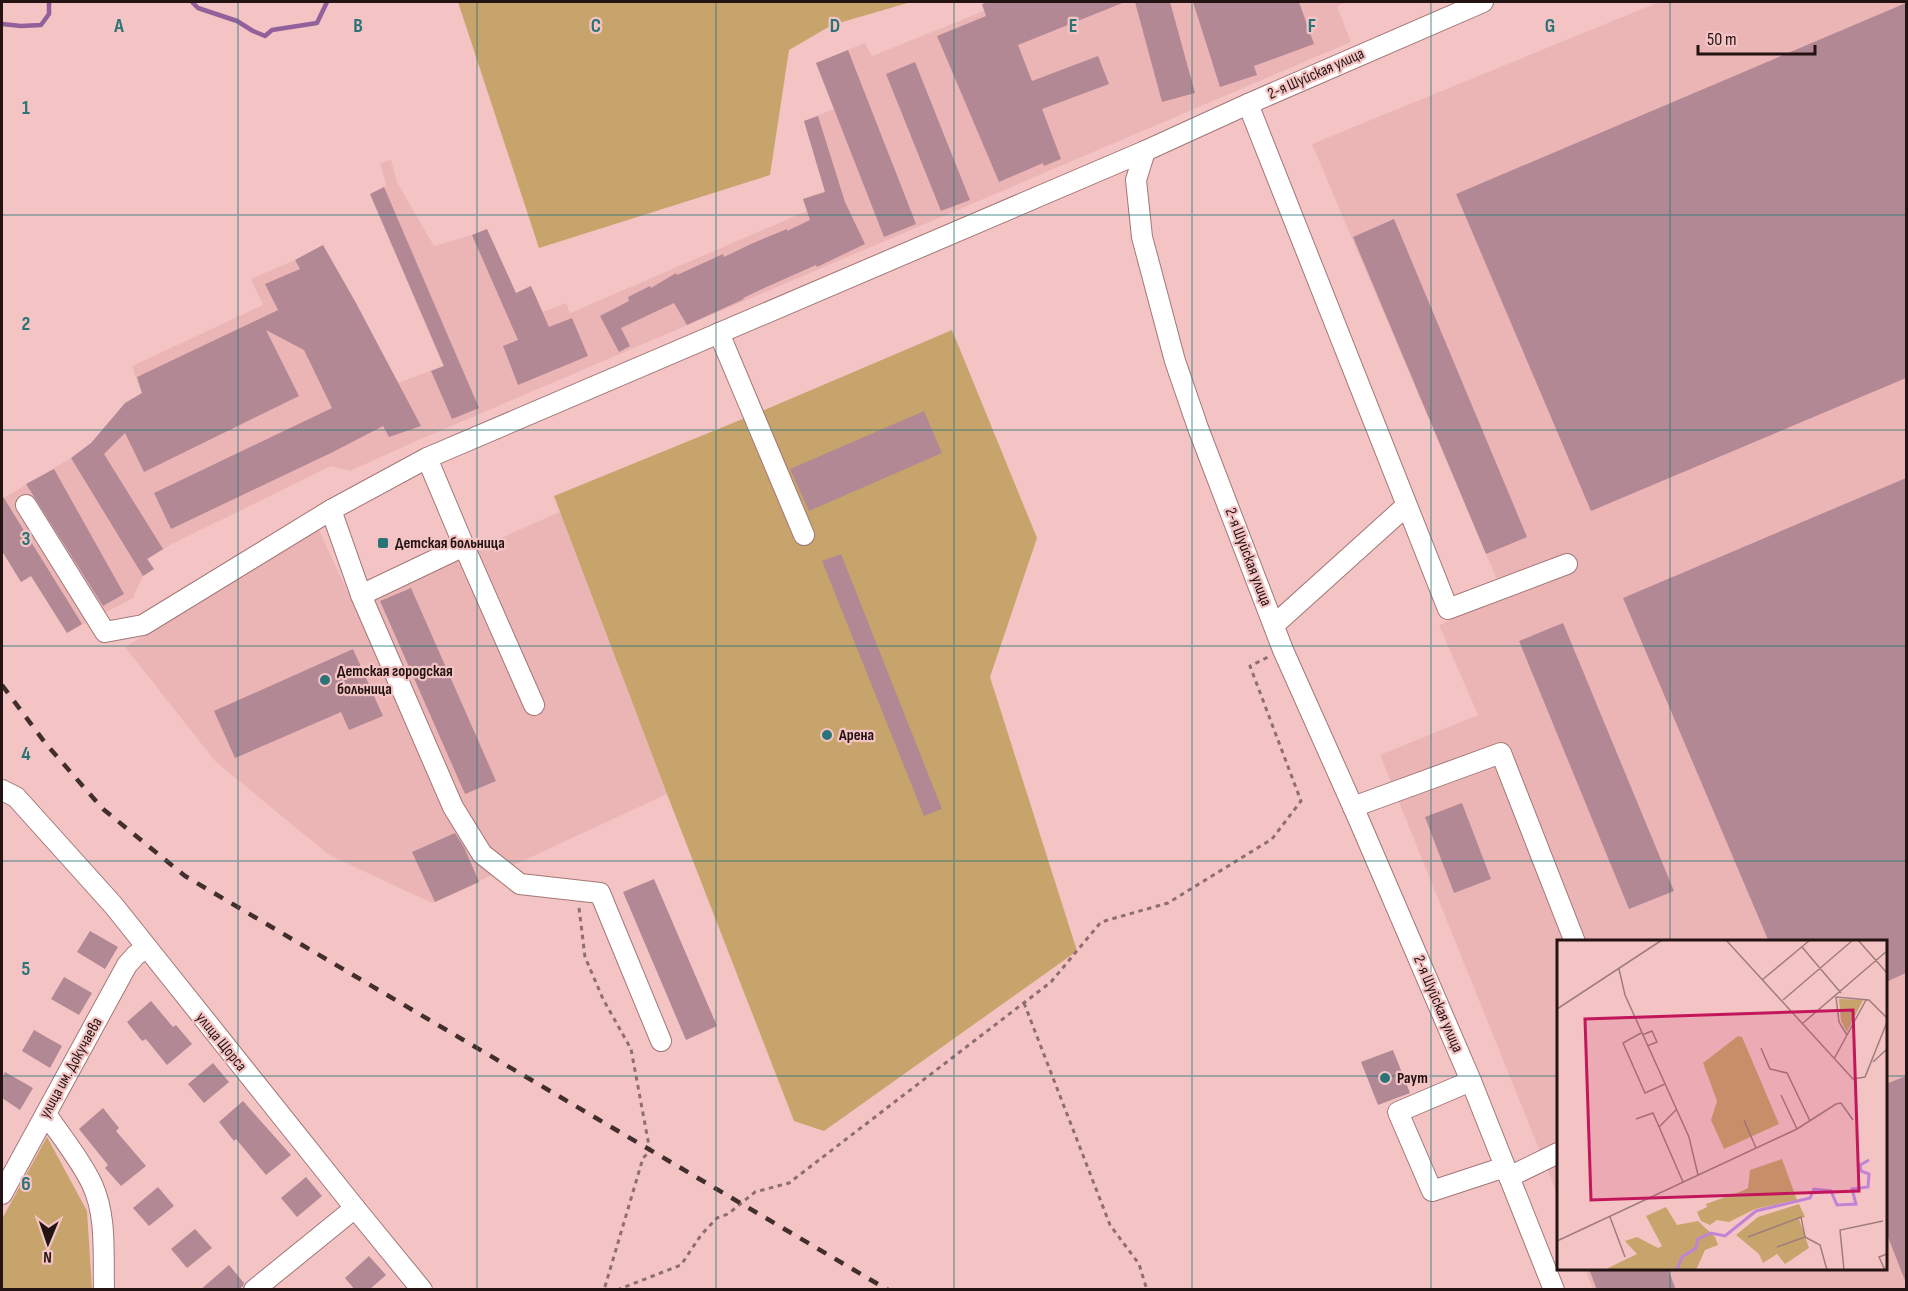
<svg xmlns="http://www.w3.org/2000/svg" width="1908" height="1291" font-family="'Sofia Sans Condensed',sans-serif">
  <rect width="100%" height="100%" fill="#f4c4c4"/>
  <!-- built -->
  <g fill="#ecb5b5">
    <path d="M989,2H1347L1337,6L1351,42L421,439L350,471L331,466L172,544L148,559L154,569L143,576L133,598L67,633L31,576L21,582L2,551V499L71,458L91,443L142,394L132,366L263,305L251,279L295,260L323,245L398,383L443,366L370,194L384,187L386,185L380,163L391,160L397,182L434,246L472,235L487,229L516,293L531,286L543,312L566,303L570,313L807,211L803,199L825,191L804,121L834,109L816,63L865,43L872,56L984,11L982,4Z"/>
    <path d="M1659,2H1906V1289H1593L1585,1269L1886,1268V942H1558V1196L1380,755L1478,715L1439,625L1504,596L1312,144Z"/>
    <path d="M560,512L667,794L432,903L329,855L215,761L125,647L318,528L353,603Z"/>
  </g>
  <!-- green -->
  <g fill="#c7a46b">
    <path d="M458,2H911L832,25L789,50L770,175L539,248Z"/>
    <path d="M952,330L1037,538L990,677L1077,951L824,1131L794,1121L667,794L554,496L750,416Z"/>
    <path d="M47,1137L87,1211L92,1289H2V1219Z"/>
  </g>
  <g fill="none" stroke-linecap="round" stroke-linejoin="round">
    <!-- stream -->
    <g stroke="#92619b" stroke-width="4.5">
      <path d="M192,2L198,8L237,21L253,31L265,36L272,30L317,23L327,2"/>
      <path d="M2,24L21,26L41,25L49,14V2"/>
    </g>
  </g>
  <!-- building -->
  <g fill="#b28895">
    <path d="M989,2H1125L1018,45L1032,81L1098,56L1109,84L1042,109L1061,159L1044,166L1043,163L999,182L937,36L986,16L982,4Z"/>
    <path d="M1135,2H1170L1195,93L1162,102Z"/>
    <path d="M1193,2H1299L1314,44L1254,66L1257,75L1220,87Z"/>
    <path d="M1906,3V378L1591,511L1456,194Z"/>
    <path d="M848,50L916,224L884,237L816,63Z"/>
    <path d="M915,62L970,200L941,211L886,74Z"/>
    <path d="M818,116L845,202L865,244L817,267L816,265L760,290L743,298L744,299L687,325L674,303L621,328L630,346L619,352L600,316L629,301L628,297L650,286L651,288L676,273L677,275L723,254L724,257L753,243L787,229V231L810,220L803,199L825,192L804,121Z"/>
    <path d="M384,187L479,408L452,419L431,371L444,366L370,194Z"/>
    <path d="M1394,219L1527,537L1486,554L1353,237Z"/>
    <path d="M487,229L516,293L531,286L549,327L572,318L588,356L518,385L503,346L518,340L472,235Z"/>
    <path d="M323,245L356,303L421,426L389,437L383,426L333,452L171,529L154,493L332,408L304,350L266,330L299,396L144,472L125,433L104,454L163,549L147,559L154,569L143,576L71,458L91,443L125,403L142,393L137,377L278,310L265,284L300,269L295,260Z"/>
    <path d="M924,411L942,453L809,511L790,469Z"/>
    <path d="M54,469L124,594L103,606L26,484Z"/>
    <path d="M1906,478V973L1886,982V942H1769L1623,598Z"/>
    <path d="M2,495L82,624L67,633L31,576L21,582L2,551Z"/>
    <path d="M841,554L942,809L924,816L822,561Z"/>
    <path d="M411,588L496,781L465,794L380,601Z"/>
    <path d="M1563,623L1674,891L1629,909L1519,641Z"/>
    <path d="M353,649L383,716L349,730L341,712L235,758L214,711Z"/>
    <path d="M1462,803L1491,879L1454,893L1425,817Z"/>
    <path d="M455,833L464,847L479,882L435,902L412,852Z"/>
    <path d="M654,879L717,1026L686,1040L623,892Z"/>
    <path d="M90,931L118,947L105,969L77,952Z"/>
    <path d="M64,977L92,993L79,1015L51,999Z"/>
    <path d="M151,1001L173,1027L176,1025L192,1044L167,1065L146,1039L142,1041L127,1022Z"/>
    <path d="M34,1030L62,1046L50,1068L22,1051Z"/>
    <path d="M1393,1050L1410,1093L1378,1105L1361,1062Z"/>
    <path d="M213,1063L229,1082L204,1103L188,1084Z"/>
    <path d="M5,1072L33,1088L20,1110L2,1098V1078Z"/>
    <path d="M1906,1076V1283L1886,1232V1084Z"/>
    <path d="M243,1101L291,1155L266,1175L236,1139L234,1141L219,1122Z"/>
    <path d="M103,1108L119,1128L116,1131L146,1166L121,1186L105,1168L108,1165L79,1129Z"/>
    <path d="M306,1177L322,1196L297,1217L281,1198Z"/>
    <path d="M158,1187L174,1206L149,1226L133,1208Z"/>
    <path d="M195,1229L212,1248L187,1268L171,1249Z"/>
    <path d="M369,1256L386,1275L369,1290H355L345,1278Z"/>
    <path d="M229,1265L244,1283L243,1286L238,1290H200Z"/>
    <path d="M1589,1269H1668L1676,1290H1597Z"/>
  </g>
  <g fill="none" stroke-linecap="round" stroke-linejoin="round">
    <!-- minor casing -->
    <g stroke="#a27777" stroke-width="22">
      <g id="minor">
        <path d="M1248,104L1448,609L1567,564"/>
        <path d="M1145,151L1136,180L1142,237L1175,361L1198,428L1283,650L1358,818L1471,1081L1554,1290"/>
        <path d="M719,333L804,535"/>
        <path d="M427,458L464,546L534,705"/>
        <path d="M26,505L105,632L143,625L331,510L427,458L1145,151L1248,104L1483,2"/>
        <path d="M331,510L361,595L453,807L482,854L520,884L600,893L661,1041"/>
        <path d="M361,595L464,546"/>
        <path d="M1274,625L1406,506"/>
        <path d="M2,790L16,797L114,906L355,1208L422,1290"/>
        <path d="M1353,807L1501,753L1575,942"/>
        <path d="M1471,1081L1398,1112L1432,1191L1505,1167"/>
        <path d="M46,1114C61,1136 80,1159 92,1184C107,1216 103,1255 104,1290"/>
        <path d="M1509,1177L1558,1153"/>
        <path d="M2,1194L127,965L136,955L146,948"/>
        <path d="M254,1290L355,1208"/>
      </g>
    </g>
    <!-- path -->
    <g stroke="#8e6e6e" stroke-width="3" stroke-dasharray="4.5 4.5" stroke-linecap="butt">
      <path d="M579,908L585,957L603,999L631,1049L650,1151L643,1158L604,1290"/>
      <path d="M1024,1003L1110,1225L1139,1264L1147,1290"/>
      <path d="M617,1290L681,1265L701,1235L717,1218L728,1214L755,1192L789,1183L1051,982L1101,922L1168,903L1272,839L1301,801L1250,666L1268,657"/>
    </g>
    <!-- minor -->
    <use href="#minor" stroke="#fff" stroke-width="20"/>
    <!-- rail -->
    <path stroke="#432e2e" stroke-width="4.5" stroke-dasharray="10 10" stroke-linecap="butt" d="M2,685L46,744L103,809L185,876L888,1290"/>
  </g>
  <!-- grid -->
  <path fill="none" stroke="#2a7477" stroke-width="1.5" stroke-opacity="0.55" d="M238,2V1290M477,2V1290M716,2V1290M954,2V1290M1192,2V1290M1431,2V1290M1670,2V942M2,215H1906M2,430H1906M2,646H1906M2,861H1906M2,1076H1558M1886,1076H1906M1670,1268V1290"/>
  <!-- markers -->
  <g fill="#2a7477" stroke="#f4c4c4" stroke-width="2">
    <rect x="377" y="537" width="12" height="12" rx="3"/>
    <circle cx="325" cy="680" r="6"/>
    <circle cx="827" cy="735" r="6"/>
    <circle cx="1385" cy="1078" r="6"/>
  </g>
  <g text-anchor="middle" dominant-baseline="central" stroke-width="4.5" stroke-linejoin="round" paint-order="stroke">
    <!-- street labels -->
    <g font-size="16" fill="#231313" stroke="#f4c4c4">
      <text transform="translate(1316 74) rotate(-24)">2-я Шуйская улица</text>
      <text transform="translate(1248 557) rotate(69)">2-я Шуйская улица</text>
      <text transform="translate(1438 1004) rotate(67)">2-я Шуйская улица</text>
      <text transform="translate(221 1042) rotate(51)">улица Щорса</text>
      <text transform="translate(71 1068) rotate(-61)">улица им. Докучаева</text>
    </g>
    <!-- poi labels -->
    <g font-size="16" font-weight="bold" fill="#231313" stroke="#f4c4c4" text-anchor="start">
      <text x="395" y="543">Детская больница</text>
      <text x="337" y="671">Детская городская<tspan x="337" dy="18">больница</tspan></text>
      <text x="839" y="735">Арена</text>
      <text x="1397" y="1078">Раут</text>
    </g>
  </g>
  <!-- overview -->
  <g transform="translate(1557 940)">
    <rect width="330" height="330" fill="#f4c4c4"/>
    <path d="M282,59L306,60L290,92L284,81ZM181,96L185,97L222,184L167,209L154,180L160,161L146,123ZM225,219L240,260L198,269L172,282L160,280L153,285L144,281L140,272L150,267L149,264L185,251L191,248L193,230ZM242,264L248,277L242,279L252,308L228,324L220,314L206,323L202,314L179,295L201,277ZM109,267L120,285L141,281L158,297L161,305L148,310L139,330H47L80,314L68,301L80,297L101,308L105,306L89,276Z" fill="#c7a46b"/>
    <path fill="none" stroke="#c282d5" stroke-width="3" d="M120,330L125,317L139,308L141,299L154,293L168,296L199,271L253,258L257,249L274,251L280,265L299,264L295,249L311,247L312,234L304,231L303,225L312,220"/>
    <path fill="none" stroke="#a07d7d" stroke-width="1.5" d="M169,0L296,139L308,137L330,82M301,0L330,33M245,7L284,53M62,29L68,55L132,197L141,235M205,40L253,0M226,60L296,0M0,69L105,0M246,83L330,11M84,93L66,103L88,153L108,144M85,95L95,91L100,102L90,106M290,95L282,82L279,57L312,60L330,78M204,108L213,129L230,133L253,181M277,119L309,60M316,122L330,109M224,155L240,189M79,179L96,173L126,242M187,180L199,208M102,187L120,169M53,277L68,317M191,297L244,277L248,297M248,297L263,305L270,330M0,301L240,189L279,164L284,163L296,180M220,307L248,297M287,330L283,290L326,281M328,330L322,317L330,314"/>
    <path fill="#c2185b" fill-opacity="0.15" stroke="#c2185b" stroke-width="3" d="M296,70L302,251L34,260L28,79Z"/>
    <rect width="330" height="330" fill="none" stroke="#231313" stroke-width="3"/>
  </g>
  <g font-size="20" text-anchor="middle" font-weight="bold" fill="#2a7477" stroke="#f4c4c4" stroke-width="4.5" stroke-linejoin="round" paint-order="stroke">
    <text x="119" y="32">A</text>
    <text x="358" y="32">B</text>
    <text x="596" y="32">C</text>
    <text x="835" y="32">D</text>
    <text x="1073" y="32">E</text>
    <text x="1312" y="32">F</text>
    <text x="1550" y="32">G</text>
    <text x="26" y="114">1</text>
    <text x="26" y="330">2</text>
    <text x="26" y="545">3</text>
    <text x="26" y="760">4</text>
    <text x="26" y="975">5</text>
    <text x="26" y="1190">6</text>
  </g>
  <!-- border -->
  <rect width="1908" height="1291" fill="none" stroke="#231313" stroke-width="6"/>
  <!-- north arrow -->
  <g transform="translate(48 1243) rotate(182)" stroke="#f4c4c4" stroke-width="4.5" paint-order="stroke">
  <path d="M0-4.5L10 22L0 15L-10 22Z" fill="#231313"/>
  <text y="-9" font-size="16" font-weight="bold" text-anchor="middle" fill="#231313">N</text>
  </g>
  <!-- scale -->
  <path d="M1698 45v9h117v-9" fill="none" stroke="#231313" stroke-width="3"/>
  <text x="1707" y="45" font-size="18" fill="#231313" stroke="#f4c4c4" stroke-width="4.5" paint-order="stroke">50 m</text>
</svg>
